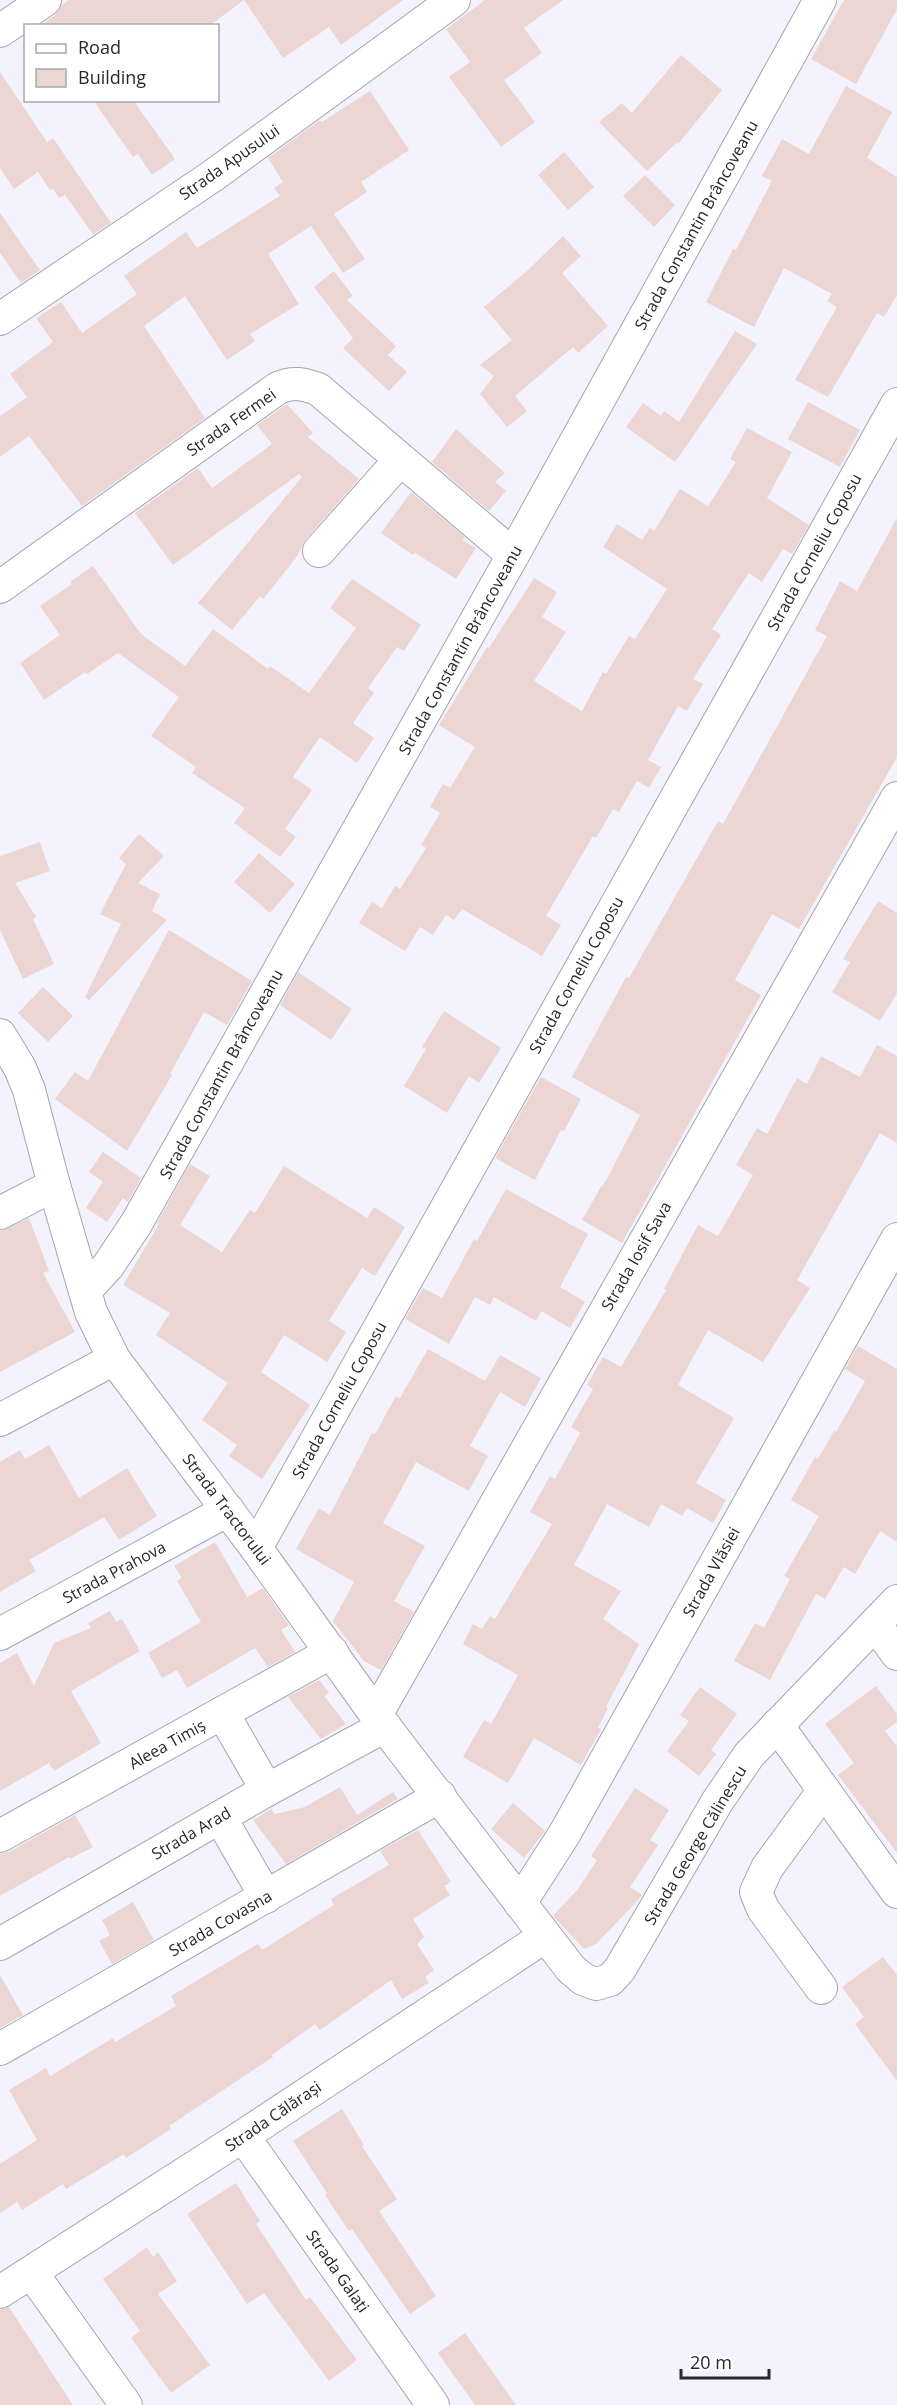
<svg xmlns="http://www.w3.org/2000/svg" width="897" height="2405" font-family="'Open Sans',sans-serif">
  <rect width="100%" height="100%" fill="#f4f2fd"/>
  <!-- building -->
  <g fill="#ebd6d4">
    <path d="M69,0H403L341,45L329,27L283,58L244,0L209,26H40L55,15L62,5Z"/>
    <path d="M485,0H563L524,28L542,53L504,80L535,122L501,147L449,77L470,62L446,29Z"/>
    <path d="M844,0H897V9L856,84L811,59Z"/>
    <path d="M681,55L722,90L678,144L676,143L647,171L599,122L622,103L632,113Z"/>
    <path d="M0,72L47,142L53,138L111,223L93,234L65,195L59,198L53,189L50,190L38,172L14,189L0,168Z"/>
    <path d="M846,86L892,112L867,158L897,177V295L884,317L877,313L828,397L795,380L837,307L827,301L832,294L784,268L754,327L706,302L733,249L736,250L772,181L762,176L782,139L809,154Z"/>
    <path d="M370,91L409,150L361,182L367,192L334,214L365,259L343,273L311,226L268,254L299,304L250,334L255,341L227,360L185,296L144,326L205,418L82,506L29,436L0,457V416L27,397L10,374L53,342L36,318L61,302L82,333L137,294L124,276L186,232L197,248L280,196L274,188L283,182L268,158L320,120L322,122Z"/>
    <path d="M93,100H133L175,159L152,175L138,154L133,157Z"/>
    <path d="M564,152L594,187L568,210L538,175Z"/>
    <path d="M645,175L675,205L654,227L623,196Z"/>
    <path d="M0,213L40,270L21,283L0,253Z"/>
    <path d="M563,236L581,256L562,273L608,326L578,353L573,347L515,396L527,411L507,427L480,394L494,376L480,365L512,340L484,307L527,271Z"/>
    <path d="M334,271L353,296L347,300L396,346L388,355L407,372L389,391L343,348L353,338L314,287Z"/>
    <path d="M735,331L757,344L675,462L626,427L643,403L661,416L664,411L679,422Z"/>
    <path d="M808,402L860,430L840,467L788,439Z"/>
    <path d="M287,404L313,433L308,437L359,479L306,539L296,558L263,599L260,596L232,630L198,603L302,477L299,474L173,565L135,513L198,468L212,488L272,444L257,425Z"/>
    <path d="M747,428L792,452L767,498L809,525L792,554L783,549L762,582L749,573L712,629L721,635L693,679L703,684L687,711L678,706L648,760L661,767L649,788L637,781L619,812L613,809L596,838L593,836L546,916L561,925L542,956L462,909L454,920L446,915L433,935L420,927L405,951L359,923L372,902L382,908L395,886L400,889L426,848L421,845L440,813L430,807L443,784L450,788L475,747L439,725L487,647L489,648L534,578L557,592L542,617L566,632L534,681L582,711L603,672L606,674L629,636L635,639L667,589L603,547L617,524L642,540L650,528L654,531L680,489L708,506L736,462L730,459Z"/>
    <path d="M456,429L505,473L495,482L506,491L489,511L432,462Z"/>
    <path d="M411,492L465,537L462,540L476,548L456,579L415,553L413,555L381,533Z"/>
    <path d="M897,518V757L799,929L772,914L735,980L761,995L622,1243L582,1220L602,1185L603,1186L640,1115L572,1077L626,977L629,978L718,821L723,824L827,636L815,630L840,581L857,591Z"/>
    <path d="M93,566L141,634L185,666L213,629L268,669L270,666L309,693L356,628L330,608L352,579L421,625L404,651L397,647L368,688L374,693L353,723L374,738L357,763L320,737L293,777L312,790L285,829L296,837L280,857L234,823L245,808L192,773L196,767L151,736L179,697L118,653L87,674L85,672L44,700L20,663L60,635L40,606L72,584L70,582Z"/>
    <path d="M139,834L164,856L138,883L160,894L152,911L167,920L89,1000L85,997L121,924L100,914L126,864L119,858Z"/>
    <path d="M40,842L50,871L15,883L36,917L33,919L54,964L23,979L0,930V856Z"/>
    <path d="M259,853L295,884L270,913L234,882Z"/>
    <path d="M878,901L897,913V993L880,1021L832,992L850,962L843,959Z"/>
    <path d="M169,930L252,981L227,1025L204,1012L170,1074L172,1075L127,1151L55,1099L75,1072L88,1081Z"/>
    <path d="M298,972L352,1009L331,1040L280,1005Z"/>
    <path d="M43,987L73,1016L48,1042L18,1013Z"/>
    <path d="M444,1011L501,1048L479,1083L469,1076L447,1113L404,1086L426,1049L422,1047Z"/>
    <path d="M877,1045L897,1056V1143L880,1133L797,1280L810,1288L763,1362L708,1330L678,1385L734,1418L696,1483L726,1500L713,1523L687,1508L682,1516L661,1504L649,1527L607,1504L574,1565L621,1591L603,1619L639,1644L606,1707L608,1708L598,1728L601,1729L581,1765L534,1738L508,1783L463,1757L484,1720L491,1724L518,1675L463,1644L473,1624L482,1629L490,1616L495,1619L552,1524L530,1512L550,1476L555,1479L580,1433L571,1427L593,1389L587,1385L603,1357L621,1367L666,1290L664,1289L698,1225L718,1236L753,1175L736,1165L757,1128L767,1134L797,1078L807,1084L821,1056L860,1077Z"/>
    <path d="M541,1077L581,1099L564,1131L561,1130L535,1180L495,1158Z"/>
    <path d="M103,1152L141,1178L128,1202L123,1198L107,1222L86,1208L103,1182L89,1172Z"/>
    <path d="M190,1164L210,1176L180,1225L222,1252L250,1210L255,1213L284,1166L367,1218L374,1207L405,1227L375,1276L362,1268L329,1321L346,1332L327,1362L284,1335L261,1372L310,1405L262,1479L229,1456L237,1445L202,1420L228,1383L156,1335L170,1313L123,1285L159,1224L157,1223Z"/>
    <path d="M506,1189L588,1234L560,1287L585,1302L570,1328L541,1311L536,1321L494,1297L490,1305L475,1297L449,1344L405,1319L423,1288L442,1298L474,1239L477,1241Z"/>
    <path d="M29,1218L49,1271L43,1273L75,1332L0,1372V1231Z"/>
    <path d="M858,1346L897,1369V1542L880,1531L855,1574L844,1567L825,1599L816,1594L770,1680L734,1661L755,1623L764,1628L790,1579L784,1576L819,1516L791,1500L815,1457L818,1459L834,1431L836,1432L865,1381L845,1369Z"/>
    <path d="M428,1349L485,1381L500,1355L541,1378L525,1407L500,1392L470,1446L488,1456L469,1491L416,1462L383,1523L425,1546L394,1601L414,1612L381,1670L364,1661L333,1621L354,1582L296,1549L319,1508L330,1515L372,1433L375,1434L396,1396L400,1398Z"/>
    <path d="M49,1445L79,1498L127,1468L157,1516L119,1540L104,1517L29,1560L36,1571L0,1592V1462L20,1450L25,1459Z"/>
    <path d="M215,1542L247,1597L263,1588L289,1625L281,1630L295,1652L268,1667L255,1648L187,1688L177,1670L162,1678L148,1653L201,1622L177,1581L182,1578L174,1566Z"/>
    <path d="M110,1611L116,1622L122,1619L140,1651L71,1691L101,1743L54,1771L49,1763L0,1791V1663L17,1653L34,1686L54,1643L91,1628L88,1623Z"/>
    <path d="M319,1680L329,1693L324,1696L346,1724L321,1739L288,1697Z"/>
    <path d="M876,1686L897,1714V1722L885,1731L897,1746V1853L838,1775L854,1763L825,1724Z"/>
    <path d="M700,1687L737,1714L711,1750L716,1754L699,1776L667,1751L689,1721L680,1715Z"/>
    <path d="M340,1787L357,1815L393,1792L398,1799L286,1864L253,1820L271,1809L275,1814L305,1807Z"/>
    <path d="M635,1788L669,1810L650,1840L658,1845L630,1887L642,1895L640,1898L596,1944L584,1949L553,1916L578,1889L597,1860L591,1856Z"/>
    <path d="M513,1803L545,1831L524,1858L491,1829Z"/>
    <path d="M75,1815L93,1847L70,1859L69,1857L0,1896V1854L9,1852Z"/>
    <path d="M418,1830L451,1882L444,1886L450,1895L413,1919L424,1937L417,1944L434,1970L425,1977L429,1983L402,1999L391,1980L320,2030L315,2024L272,2055L273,2057L169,2126L171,2129L126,2158L124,2154L66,2189L63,2184L22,2210L17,2202L0,2213V2164L37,2140L9,2090L46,2068L50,2076L113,2038L115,2042L176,2006L171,1996L258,1944L262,1950L334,1905L331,1899L389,1865L380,1851Z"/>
    <path d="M133,1902L154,1940L112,1964L99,1941L110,1935L102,1920Z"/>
    <path d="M883,1957L897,1975V2081L855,2024L864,2017L842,1987Z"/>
    <path d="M0,1975L23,2015L0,2028Z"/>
    <path d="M342,2109L364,2145L362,2146L397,2199L379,2211L436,2296L410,2314L352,2229L349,2231L325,2195L327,2193L293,2141Z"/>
    <path d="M236,2183L260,2221L256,2224L306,2300L310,2297L357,2360L329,2381L264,2293L247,2304L187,2214Z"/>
    <path d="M147,2247L153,2257L158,2252L177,2281L158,2294L210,2365L171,2393L131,2338L140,2331L103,2279Z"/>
    <path d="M9,2307L73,2405H0V2310Z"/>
    <path d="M465,2333L516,2405H475L438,2353Z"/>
  </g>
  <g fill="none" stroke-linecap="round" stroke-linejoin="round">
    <!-- street casing -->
    <g stroke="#a6a4b5" stroke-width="34">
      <g id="street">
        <path d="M0,31L45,0"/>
        <path d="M0,319L211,177L454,0"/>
        <path d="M319,551L400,460"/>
        <path d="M0,587L278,388C293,381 303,384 318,389L513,555"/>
        <path d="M0,1035L20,1068L29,1090L54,1185L91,1312L114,1359L256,1548L376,1715L571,1969L583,1979L596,1984L610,1980L620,1969L717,1802L749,1755L897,1601"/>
        <path d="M0,1213L54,1185"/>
        <path d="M85,1291L108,1266L136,1224L513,555L820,0"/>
        <path d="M0,1420L114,1359"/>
        <path d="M256,1548L897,404"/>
        <path d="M875,1624L897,1654"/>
        <path d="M0,1634L228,1510"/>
        <path d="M223,1714L267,1790"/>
        <path d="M376,1715L897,798"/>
        <path d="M777,1725L897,1892"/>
        <path d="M220,1817L266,1897"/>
        <path d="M0,1836L332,1652"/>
        <path d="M520,1903L565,1833L897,1239"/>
        <path d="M0,1944L267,1790L385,1726"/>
        <path d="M821,1988L763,1909L756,1892L767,1868L824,1790"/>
        <path d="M0,2049L440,1796"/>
        <path d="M243,2136L433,2405"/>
        <path d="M32,2273L126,2405"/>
        <path d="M0,2292L243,2136L544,1937"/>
      </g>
    </g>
    <!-- street -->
    <use href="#street" stroke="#fff" stroke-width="32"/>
  </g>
  <g text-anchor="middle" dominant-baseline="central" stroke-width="4.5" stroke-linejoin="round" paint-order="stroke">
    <!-- street labels -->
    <g font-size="16" fill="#28272d" stroke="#fff">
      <text transform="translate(229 162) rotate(-35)">Strada Apusului</text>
      <text transform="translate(696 225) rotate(-61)">Strada Constantin Brâncoveanu</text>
      <text transform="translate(231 422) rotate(-35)">Strada Fermei</text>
      <text transform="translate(814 552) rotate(-61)">Strada Corneliu Coposu</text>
      <text transform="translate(460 650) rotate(-61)">Strada Constantin Brâncoveanu</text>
      <text transform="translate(576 975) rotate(-61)">Strada Corneliu Coposu</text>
      <text transform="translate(221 1074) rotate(-61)">Strada Constantin Brâncoveanu</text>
      <text transform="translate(636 1256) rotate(-60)">Strada Iosif Sava</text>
      <text transform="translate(339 1400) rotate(-61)">Strada Corneliu Coposu</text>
      <text transform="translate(227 1509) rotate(53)">Strada Tractorului</text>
      <text transform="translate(114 1572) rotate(-28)">Strada Prahova</text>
      <text transform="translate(711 1572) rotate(-61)">Strada Vlăsiei</text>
      <text transform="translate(167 1744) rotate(-29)">Aleea Timiș</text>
      <text transform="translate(191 1833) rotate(-30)">Strada Arad</text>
      <text transform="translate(695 1845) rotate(-59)">Strada George Călinescu</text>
      <text transform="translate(220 1923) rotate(-30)">Strada Covasna</text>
      <text transform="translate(273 2116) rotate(-34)">Strada Călărași</text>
      <text transform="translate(338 2271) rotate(55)">Strada Galați</text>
    </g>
  </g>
  <!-- legend -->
  <rect x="24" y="24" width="195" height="78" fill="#ffffff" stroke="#a9a9ab" stroke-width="1.5"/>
  <rect x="36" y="44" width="30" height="9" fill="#ffffff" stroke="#a9a9ab" stroke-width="1.5"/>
  <text x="78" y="54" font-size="18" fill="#28272d">Road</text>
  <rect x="36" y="69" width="30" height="18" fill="#ebd6d4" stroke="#a9a9ab" stroke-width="1.5"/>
  <text x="78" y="84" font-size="18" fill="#28272d">Building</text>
  <!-- scale -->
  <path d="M681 2369v9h88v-9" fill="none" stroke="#28272d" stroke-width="3"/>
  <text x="690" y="2369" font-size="18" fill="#28272d" stroke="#ffffff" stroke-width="4.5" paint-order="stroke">20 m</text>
</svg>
